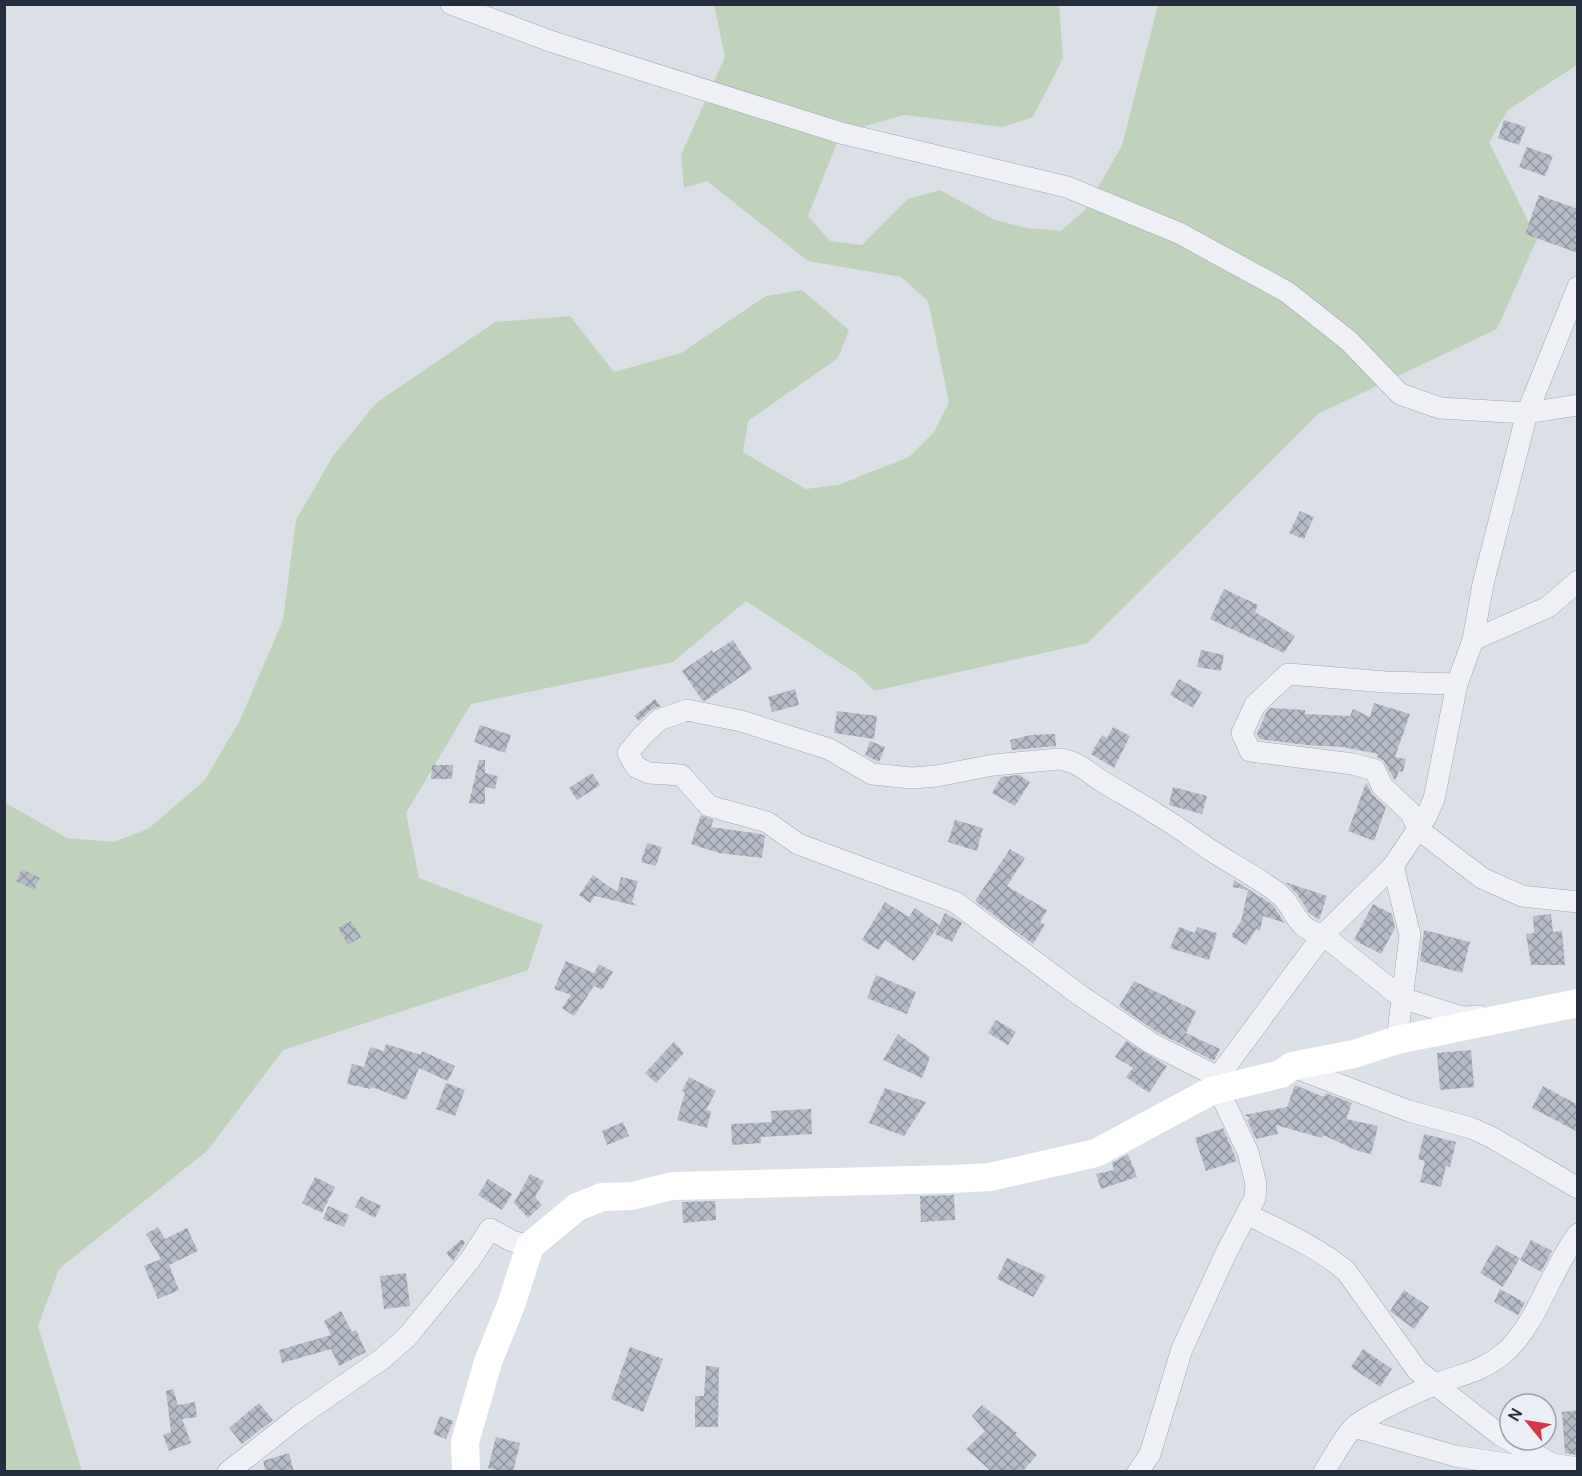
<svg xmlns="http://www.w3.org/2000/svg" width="1582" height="1476" font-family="Manrope,sans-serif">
  <defs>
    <pattern id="building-cross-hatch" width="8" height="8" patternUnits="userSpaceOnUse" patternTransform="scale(1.5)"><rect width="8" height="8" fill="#b5bbc7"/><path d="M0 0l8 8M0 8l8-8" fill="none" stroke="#9398a3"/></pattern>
  </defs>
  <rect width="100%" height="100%" fill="#dbe0e7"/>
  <!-- grass -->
  <path fill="#c1d2bc" d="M714,5H1059L1063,58L1033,117L1003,127L904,115L841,133L808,216L830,241L862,245L908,199L940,190L995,220L1027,228L1061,231L1086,209L1122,145L1158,5H1577V65L1508,110L1489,142L1537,239L1497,329L1318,414L1088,643L874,691L857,674L746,601L673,662L471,704L406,813L419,878L543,925L528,970L283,1050L207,1151L59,1269L38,1326L82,1471H5L4,802L67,838L114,842L148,829L205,780L240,720L283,620L296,520L333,456L376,403L495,322L570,316L614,372L681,353L766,296L802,290L849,330L838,358L748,421L743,452L806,489L838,485L909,457L934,432L949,402L928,301L901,277L808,261L707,181L684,188L681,155L725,57Z"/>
  <!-- building -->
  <g fill="url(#building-cross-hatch)">
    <path d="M1504,120L1526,127L1519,145L1498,138Z"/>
    <path d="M1527,147L1553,156L1545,176L1519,167Z"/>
    <path d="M1539,195L1578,209V253L1525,234Z"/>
    <path d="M1300,511L1314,517L1304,539L1289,533Z"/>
    <path d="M1224,589L1258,605L1255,612L1295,636L1284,653L1210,619Z"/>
    <path d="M733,640L752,669L705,701L702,700L682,671L712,650L713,653Z"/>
    <path d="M1201,650L1224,655L1221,671L1197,667Z"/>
    <path d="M1179,679L1202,692L1193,708L1170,695Z"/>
    <path d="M795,689L799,705L772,712L768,697Z"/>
    <path d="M655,699L661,706L651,710L639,721L634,716Z"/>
    <path d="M1374,703L1410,714L1395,757L1406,759L1403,772L1399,771L1395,781L1384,761L1377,757L1378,754L1343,747L1307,745L1259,739L1257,734L1266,713L1270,708L1305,710V714L1350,716L1353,709L1370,717Z"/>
    <path d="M837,711L877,716L874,739L834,733Z"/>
    <path d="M480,725L511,735L505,753L474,742Z"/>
    <path d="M1113,727L1130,736L1114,768L1091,754L1102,735L1107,738Z"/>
    <path d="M1055,734L1056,746L1012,750L1010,740L1031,735Z"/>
    <path d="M870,741L885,747L879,762L865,755Z"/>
    <path d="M479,760H485V773L498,776L495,789L485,787V804L469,803Z"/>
    <path d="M432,765H453L452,779H431Z"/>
    <path d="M592,773L600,785L577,800L569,788Z"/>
    <path d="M1019,775L1030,782L1015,806L992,793L1001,777Z"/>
    <path d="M1366,783L1373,795L1386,807L1374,841L1348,831Z"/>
    <path d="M1173,787L1207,796L1202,814L1169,805Z"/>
    <path d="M701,815L713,820L711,827L761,834L765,836L762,858L719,853L691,844Z"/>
    <path d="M955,820L983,828L977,851L948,842Z"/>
    <path d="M647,843L662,847L656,866L641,862Z"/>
    <path d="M1010,849L1025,858L1007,886L1047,910L1040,922L1045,925L1033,944L975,901Z"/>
    <path d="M22,869L40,878L34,890L16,881Z"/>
    <path d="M593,875L617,892L621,877L638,881L632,902L637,906L595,896L590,903L579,895Z"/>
    <path d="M1234,880L1273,905L1285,923L1263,916L1260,931L1256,929L1246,945L1231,936L1241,921L1248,890L1233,887Z"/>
    <path d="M1285,882L1327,896L1319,920L1309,913L1297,894Z"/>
    <path d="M885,902L909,917L915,908L939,925L914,961L885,940L879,950L862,940Z"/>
    <path d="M1373,904L1392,914L1395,928L1381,954L1354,940Z"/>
    <path d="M945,913L962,923L952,942L935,934Z"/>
    <path d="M1551,914L1553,932L1562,931L1565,965H1531L1526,934L1534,933L1533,916Z"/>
    <path d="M351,921L361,937L348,945L338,928Z"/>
    <path d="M1179,927L1195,933L1197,927L1217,933L1209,960L1170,948Z"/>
    <path d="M1424,930L1470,942L1462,973L1420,961Z"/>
    <path d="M566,961L594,973L599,964L613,972L602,990L594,986L574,1016L562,1008L571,995L554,989Z"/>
    <path d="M876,975L916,992L907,1014L867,998Z"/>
    <path d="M1134,981L1196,1011L1186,1033L1220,1049L1214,1061L1157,1032L1119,1006Z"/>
    <path d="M996,1020L1016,1032L1008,1045L988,1033Z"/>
    <path d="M898,1034L930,1057L922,1078L883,1060Z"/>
    <path d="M1126,1041L1167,1066L1149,1093L1126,1077L1133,1068L1115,1057Z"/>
    <path d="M674,1042L684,1053L656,1083L645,1073Z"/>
    <path d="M386,1044L421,1055L422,1051L455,1066L448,1081L419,1068L406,1100L372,1087L371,1089L347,1084L352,1064L364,1067L370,1047L384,1051Z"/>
    <path d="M1471,1050L1474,1087L1440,1090L1437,1053Z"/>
    <path d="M689,1077L716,1091L706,1110L711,1111L707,1128L677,1120L685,1092L682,1091Z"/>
    <path d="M446,1083L465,1090L455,1116L436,1109Z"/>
    <path d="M1295,1085L1324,1097L1326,1093L1352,1103L1346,1119L1378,1126L1371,1154L1358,1151L1323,1135L1322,1138L1276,1125L1278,1134L1256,1139L1247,1120L1250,1119L1249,1117L1244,1115L1287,1107Z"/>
    <path d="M1543,1086L1578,1105V1132L1532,1108Z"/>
    <path d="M885,1088L926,1102L904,1136L869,1123Z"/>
    <path d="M811,1109L812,1134L761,1137V1143L732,1145L731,1124L772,1122L771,1111Z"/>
    <path d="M623,1122L629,1136L607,1145L602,1131Z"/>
    <path d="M1223,1128L1237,1161L1206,1171L1195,1138Z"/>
    <path d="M1424,1134L1456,1142L1450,1167L1446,1166L1441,1187L1420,1182L1425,1161L1418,1159Z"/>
    <path d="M1128,1154L1137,1177L1101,1189L1096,1174L1114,1170L1112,1163Z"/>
    <path d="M530,1174L544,1181L535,1197L542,1205L528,1218L514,1203Z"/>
    <path d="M315,1177L335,1187L322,1213L302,1203Z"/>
    <path d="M488,1179L512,1194L502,1210L478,1195Z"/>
    <path d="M954,1195L955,1220L921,1222L920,1196Z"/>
    <path d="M361,1196L381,1206L375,1218L355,1207Z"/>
    <path d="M715,1201L716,1220L683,1223L682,1202Z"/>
    <path d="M328,1206L349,1215L344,1227L323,1219Z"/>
    <path d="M158,1227L165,1239L187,1228L198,1251L169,1265L179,1290L158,1299L144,1266L161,1259L146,1234Z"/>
    <path d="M462,1239L465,1243L453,1261L446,1253Z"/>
    <path d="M1531,1240L1552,1251L1541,1272L1520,1260Z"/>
    <path d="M1496,1245L1520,1258L1503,1287L1480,1273Z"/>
    <path d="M1007,1258L1046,1276L1033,1297L997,1279Z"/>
    <path d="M406,1273L410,1306L384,1309L380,1276Z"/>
    <path d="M1500,1289L1525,1303L1518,1315L1494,1302Z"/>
    <path d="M1404,1290L1429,1307L1414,1329L1390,1311Z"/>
    <path d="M341,1311L352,1332L356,1330L366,1352L339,1366L331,1349L282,1363L279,1350L331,1335L324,1321Z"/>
    <path d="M630,1347L663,1359L643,1412L611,1399Z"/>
    <path d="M1363,1349L1392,1369L1380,1387L1351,1367Z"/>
    <path d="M706,1366L719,1367L718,1427H695V1396H704Z"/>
    <path d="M173,1389L178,1405L195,1402L197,1417L182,1419L191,1443L169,1451L163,1435L171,1432L166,1391Z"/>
    <path d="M259,1403L273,1420L242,1444L229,1428Z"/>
    <path d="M982,1405L1017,1433L1015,1435L1037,1455L1022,1472H992L966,1449L985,1431L972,1416Z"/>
    <path d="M1578,1410V1455L1565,1453L1562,1412Z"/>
    <path d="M440,1416L453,1421L446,1439L433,1434Z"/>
    <path d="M496,1437L520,1443L513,1472H501L488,1468Z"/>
    <path d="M289,1453L294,1472H266L263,1461Z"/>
  </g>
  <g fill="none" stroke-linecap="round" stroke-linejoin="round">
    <!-- street casing -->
    <g stroke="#a0a7b1" stroke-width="22">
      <g id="street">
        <path d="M451,4L550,41L841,133L1067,187L1179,233L1287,292L1349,341L1400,394L1440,408L1527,413L1578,405"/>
        <path d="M1473,640L1548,607L1578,581"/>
        <path d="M1457,684L1386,682L1288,674L1255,705L1242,733L1250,751L1353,764L1375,770L1382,786L1410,812L1419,830L1482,878L1522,896L1578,902"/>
        <path d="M1393,866L1410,935L1397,1040"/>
        <path d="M1293,1067L1409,1111L1471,1128L1491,1137L1578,1188"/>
        <path d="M1218,1077L1151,1043L1081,996L955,902L798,844L767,822L709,806L681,775L649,773L636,767L628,753L642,736L659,720L687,710L741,721L829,749L872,774L912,778L937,776L993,765L1059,759C1078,761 1087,772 1103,782C1121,793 1140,803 1158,815C1177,826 1194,839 1212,851C1232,864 1254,876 1274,890C1298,906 1290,927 1323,935L1402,998L1462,1017L1480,1016"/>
        <path d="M1212,1088L1218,1077L1323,935L1393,866L1426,817L1434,799L1457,684L1473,640L1483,584L1527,413L1578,287"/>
        <path d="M1247,1214C1280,1231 1318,1247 1346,1271L1417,1370L1500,1435L1552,1464"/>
        <path d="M1354,1427L1455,1456L1514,1465L1552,1464L1578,1468"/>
        <path d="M228,1472L298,1417L382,1359L407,1337L470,1260L490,1229L512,1241L530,1246"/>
        <path d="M1138,1472L1150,1454L1182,1349L1227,1251L1255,1198L1256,1184L1248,1152L1219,1091"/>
        <path d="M1324,1472C1333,1458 1344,1436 1355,1426C1370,1414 1414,1393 1432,1386C1459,1374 1478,1374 1503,1354C1536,1327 1551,1269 1578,1234"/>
      </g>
    </g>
    <!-- street -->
    <use href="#street" stroke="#eef0f5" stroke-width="21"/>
    <!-- secondary -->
    <path stroke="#fff" stroke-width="28" d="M466,1472L465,1442L488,1362L511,1305L530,1246L577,1207L602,1197L632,1196L672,1186L952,1179L990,1177L1096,1153L1211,1091L1281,1074L1292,1066L1354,1054L1397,1040L1578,1003"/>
  </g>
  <!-- border -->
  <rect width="1582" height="1476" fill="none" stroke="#242d3e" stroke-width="12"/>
  <!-- north arrow -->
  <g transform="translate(1528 1422) rotate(300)"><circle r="28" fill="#ebeff5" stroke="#9ba1ac" stroke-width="1.5"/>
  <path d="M0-4.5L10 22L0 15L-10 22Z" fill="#d73549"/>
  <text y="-9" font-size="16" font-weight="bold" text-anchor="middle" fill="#242d3e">N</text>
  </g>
</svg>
